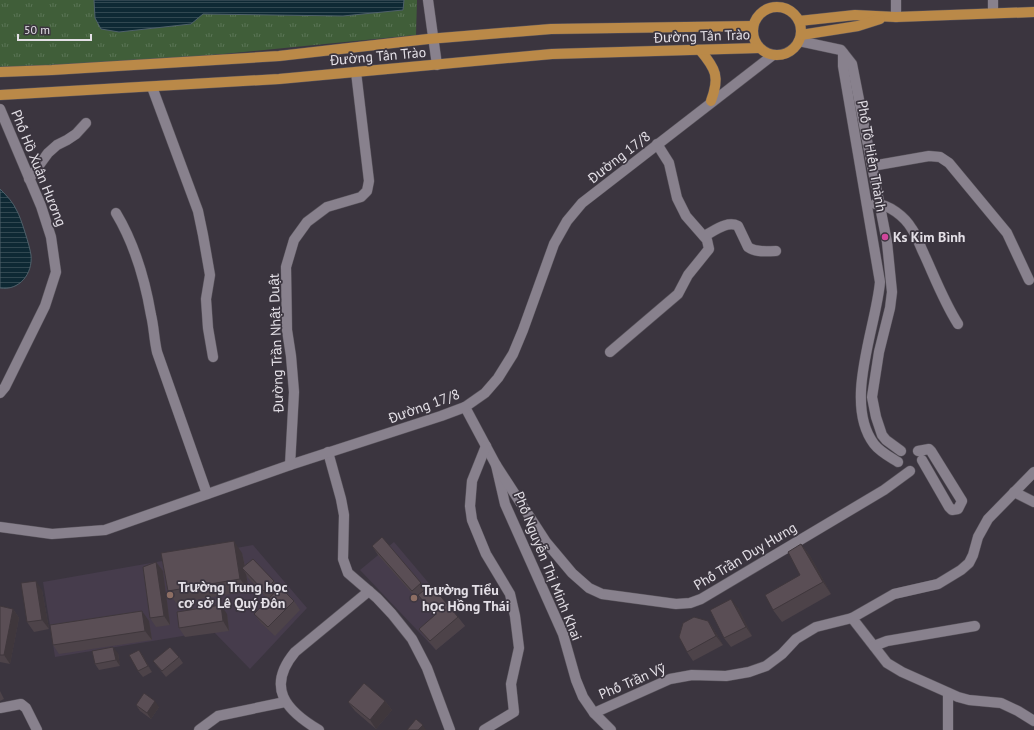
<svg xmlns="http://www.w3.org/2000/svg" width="1034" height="730" font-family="'PT Sans',sans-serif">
  <defs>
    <pattern id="grass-tufts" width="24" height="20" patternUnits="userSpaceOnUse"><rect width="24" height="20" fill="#405e39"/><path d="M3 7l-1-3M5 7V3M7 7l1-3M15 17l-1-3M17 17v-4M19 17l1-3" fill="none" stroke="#5b7556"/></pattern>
    <pattern id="water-rules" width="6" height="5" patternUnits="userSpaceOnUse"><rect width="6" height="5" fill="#0e2934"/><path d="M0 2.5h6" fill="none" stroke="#314851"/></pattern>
  </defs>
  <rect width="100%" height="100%" fill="#3b353f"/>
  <!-- built -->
  <g fill="#463c4c">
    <path d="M394,542L465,626L436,650L360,570Z"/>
    <path d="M253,545L307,608L250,669L213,631L55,657L43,582Z"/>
  </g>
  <!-- grass -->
  <path fill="url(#grass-tufts)" d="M0,0H417L416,35L52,71L0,68Z"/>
  <!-- water -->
  <g fill="url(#water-rules)" stroke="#4e606a">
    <path d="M94,0H404L403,10L343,16L203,14L191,24L119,32L101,29L95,18Z"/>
    <path d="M0,189C7,196 13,202 17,211C21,218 30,247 31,255C33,274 19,291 0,288Z"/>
  </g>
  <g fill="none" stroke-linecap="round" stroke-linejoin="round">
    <!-- minor casing -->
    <g stroke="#59545c" stroke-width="11">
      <g id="minor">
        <path d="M428,0L437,65"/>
        <path d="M993,0V13"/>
        <path d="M896,17V0"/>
        <path d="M799,41L841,50L852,64L887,242L892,292L890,308L879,352L872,397L876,417L882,435L886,440L901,451"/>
        <path d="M843,53V66L880,282C876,328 843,403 874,444C880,452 890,457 898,462"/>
        <path d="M152,87L198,211L203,235L210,275L206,299L208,328L213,357"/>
        <path d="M0,109L41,206L51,237L56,272L45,306L5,387L0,393"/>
        <path d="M872,166L929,156L940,157L949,163L1007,233L1029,280"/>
        <path d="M29,179L48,153L57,145L67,140L76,134L86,123"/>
        <path d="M875,204C889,204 905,217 912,229C917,236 920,246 924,254C935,278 944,302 958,324"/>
        <path d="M116,213C134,243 145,280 151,315C154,327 154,339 157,352L207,494"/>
        <path d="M704,236C713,232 727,220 738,226L748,247C756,253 767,251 776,251"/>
        <path d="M610,352L678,294L688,275L709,249L707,240L686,216L677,198L669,163L657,144"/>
        <path d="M465,407L496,465L505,504L563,634L576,680L583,697L594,713L611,730"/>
        <path d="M918,451L929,449L931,451L962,501L958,509L952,510L949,507L922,460"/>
        <path d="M328,452L341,499L344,515L343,559L348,573L377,598L392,614L412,639L427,668L450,730"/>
        <path d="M290,465L294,392L291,356L287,330L286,267L294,240L307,222L327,207L361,197L367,191L369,181L356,72"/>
        <path d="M496,465L546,542L572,573L589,588L602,594L676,604L690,603L701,599L884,490L910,471"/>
        <path d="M1014,492L1034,502"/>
        <path d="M0,527L52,534L105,530L290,465L441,416L465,407L485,393L498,378L513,354L523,330L554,244L567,221L582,203L773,55"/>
        <path d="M852,618L887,663L902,672L958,697L969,700L1001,703L1018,711L1034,721"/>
        <path d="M874,646L887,641L975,626"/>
        <path d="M948,693V730"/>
        <path d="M0,708L21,704L26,708L37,730"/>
        <path d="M594,713L670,679L692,675L726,676L749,672L766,666L782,654L796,639L816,627L852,618L894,594L938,584L961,570L969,563L973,555L978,537L988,519L1034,472"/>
        <path d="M199,730L218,716L285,702"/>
        <path d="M319,730C285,710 266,687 295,652L369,591"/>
        <path d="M484,730L514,712L511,684L519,648L515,616L510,594L486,554L472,520L470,506L472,481L486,446"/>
      </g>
    </g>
    <!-- major casing -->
    <g stroke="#59545c" stroke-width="11">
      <g id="major">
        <circle cx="777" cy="31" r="24"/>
        <path d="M799,21L855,15L896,17L1034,12"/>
        <path d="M801,35L858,26L880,19"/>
        <path d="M700,50C716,69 720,77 711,101"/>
        <path d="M0,72L52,70L279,56L428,39L551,29L753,26"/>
        <path d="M0,95L279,79L552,54L759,48"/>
      </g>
    </g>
    <!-- minor -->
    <use href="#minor" stroke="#88818d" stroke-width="10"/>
    <!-- major -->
    <use href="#major" stroke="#ba8948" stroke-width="10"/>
  </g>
  <!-- wall -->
  <g fill="#4d4349">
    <path d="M801,544L810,556L831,594L782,622L773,610L800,575Z"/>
    <path d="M372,546L421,583L426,589L458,617L465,626L436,650L426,638L419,629L435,616L425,605L420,598L418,600L378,555Z"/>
    <path d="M242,553L245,566L274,581L279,588L294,601L300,610L275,636L261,623L254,614L268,599L248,578L246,574L249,591L176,603L168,591Z"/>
    <path d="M156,562L163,571L170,625L156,627L150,618Z"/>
    <path d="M42,590L49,629L34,632L27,622Z"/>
    <path d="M0,606L13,609L19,618L10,664L0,662Z"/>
    <path d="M738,608L752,636L731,647L724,638Z"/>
    <path d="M227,614L229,631L185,637L179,628Z"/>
    <path d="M149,621L152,640L59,654L53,645Z"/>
    <path d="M708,621L714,630L723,645L693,661L687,652Z"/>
    <path d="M139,650L143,656L152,672L143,677L138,671Z"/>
    <path d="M118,653L120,666L99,670L95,664Z"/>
    <path d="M179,657L183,663L166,677L153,661Z"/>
    <path d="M0,691L4,699L0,701Z"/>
    <path d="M385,701L392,710L376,729L355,711L348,702Z"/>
    <path d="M136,705L159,707L151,719L140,711Z"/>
  </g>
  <!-- shaded-wall -->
  <g fill="#3f373c">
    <path d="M234,541L242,553L246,572L242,568L246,574L249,591L240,579Z"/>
    <path d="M801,544L810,556L831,594L823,582Z"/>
    <path d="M156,562L163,571L170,625L164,616Z"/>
    <path d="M36,581L42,590L49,629L42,620Z"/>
    <path d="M731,599L738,608L752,636L746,627Z"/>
    <path d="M221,605L227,614L229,631L223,621Z"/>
    <path d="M13,609L19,618L10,664L4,655Z"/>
    <path d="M142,611L149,621L152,640L145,631Z"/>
    <path d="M708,621L714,630L723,645L716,636Z"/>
    <path d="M113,647L118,653L120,666L116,660Z"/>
    <path d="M139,650L143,656L152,672L148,666Z"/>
    <path d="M155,701L159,707L151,719L147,713Z"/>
    <path d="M385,701L392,710L376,729L370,720Z"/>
    <path d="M423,725L426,730H418Z"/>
  </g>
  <!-- building -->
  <g fill="#5a4e55" stroke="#3f373c">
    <path d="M382,537L421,583L412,591L372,546Z"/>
    <path d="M234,541L240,579L168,591L161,553Z"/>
    <path d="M801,544L823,582L773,610L765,595L800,575L788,552Z"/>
    <path d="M253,559L274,581L264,591L242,568Z"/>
    <path d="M156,562L164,616L150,618L143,567Z"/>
    <path d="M36,581L42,620L27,622L21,583Z"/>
    <path d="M431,585L458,617L430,641L419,629L435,615L418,595Z"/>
    <path d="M280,587L294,601L268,627L254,614Z"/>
    <path d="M731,599L746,627L724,638L710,610Z"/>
    <path d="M221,605L223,621L179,628L177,612Z"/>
    <path d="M0,606L13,609L4,655H0Z"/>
    <path d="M142,611L145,631L53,645L50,625Z"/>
    <path d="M694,617L708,621L716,636L687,652L679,637L683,623Z"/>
    <path d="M113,647L116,660L95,664L92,651Z"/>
    <path d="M170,647L179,657L162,671L153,661Z"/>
    <path d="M139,650L148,666L138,671L129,655Z"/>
    <path d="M364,683L385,701L370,720L348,702Z"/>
    <path d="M144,693L155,701L147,713L136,705Z"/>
    <path d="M416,719L423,725L418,730H407Z"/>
  </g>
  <!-- markers -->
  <circle fill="#d1479c" stroke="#3b353f" stroke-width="1.5" cx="885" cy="237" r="4"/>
  <g fill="#8d6e63" stroke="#3b353f" stroke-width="1.5">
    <circle cx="170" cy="595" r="4"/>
    <circle cx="414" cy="598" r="4"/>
  </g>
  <g text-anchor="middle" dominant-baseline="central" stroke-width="3.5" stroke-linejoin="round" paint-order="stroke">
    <!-- street labels -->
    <g font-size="14" fill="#e4e0e7" stroke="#3b353f">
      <text transform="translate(702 36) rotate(-2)">Đường Tân Trào</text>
      <text transform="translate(378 56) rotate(-5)">Đường Tân Trào</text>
      <text transform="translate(872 156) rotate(80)">Phố Tô Hiến Thành</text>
      <text transform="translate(619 157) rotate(-38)">Đường 17/8</text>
      <text transform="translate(39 168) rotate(68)">Phố Hồ Xuân Hương</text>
      <text transform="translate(276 343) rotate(-92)">Đường Trần Nhật Duật</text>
      <text transform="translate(424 406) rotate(-20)">Đường 17/8</text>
      <text transform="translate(745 556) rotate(-31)">Phố Trần Duy Hưng</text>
      <text transform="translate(548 566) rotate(68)">Phố Nguyễn Thị Minh Khai</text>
      <text transform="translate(632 681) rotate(-23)">Phố Trần Vỹ</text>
    </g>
    <!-- poi labels -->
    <g font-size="14" font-weight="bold" fill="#e4e0e7" stroke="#3b353f" text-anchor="start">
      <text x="893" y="237">Ks Kim Bình</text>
      <text x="178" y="587">Trường Trung học<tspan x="178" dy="16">cơ sở Lê Quý Đôn</tspan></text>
      <text x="422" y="590">Trường Tiểu<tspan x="422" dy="16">học Hồng Thái</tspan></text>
    </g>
  </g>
  <!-- scale -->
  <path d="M18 34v6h73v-6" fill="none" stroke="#e4e0e7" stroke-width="2"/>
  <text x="24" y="34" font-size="12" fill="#e4e0e7" stroke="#3b353f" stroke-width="3" paint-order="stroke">50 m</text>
</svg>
